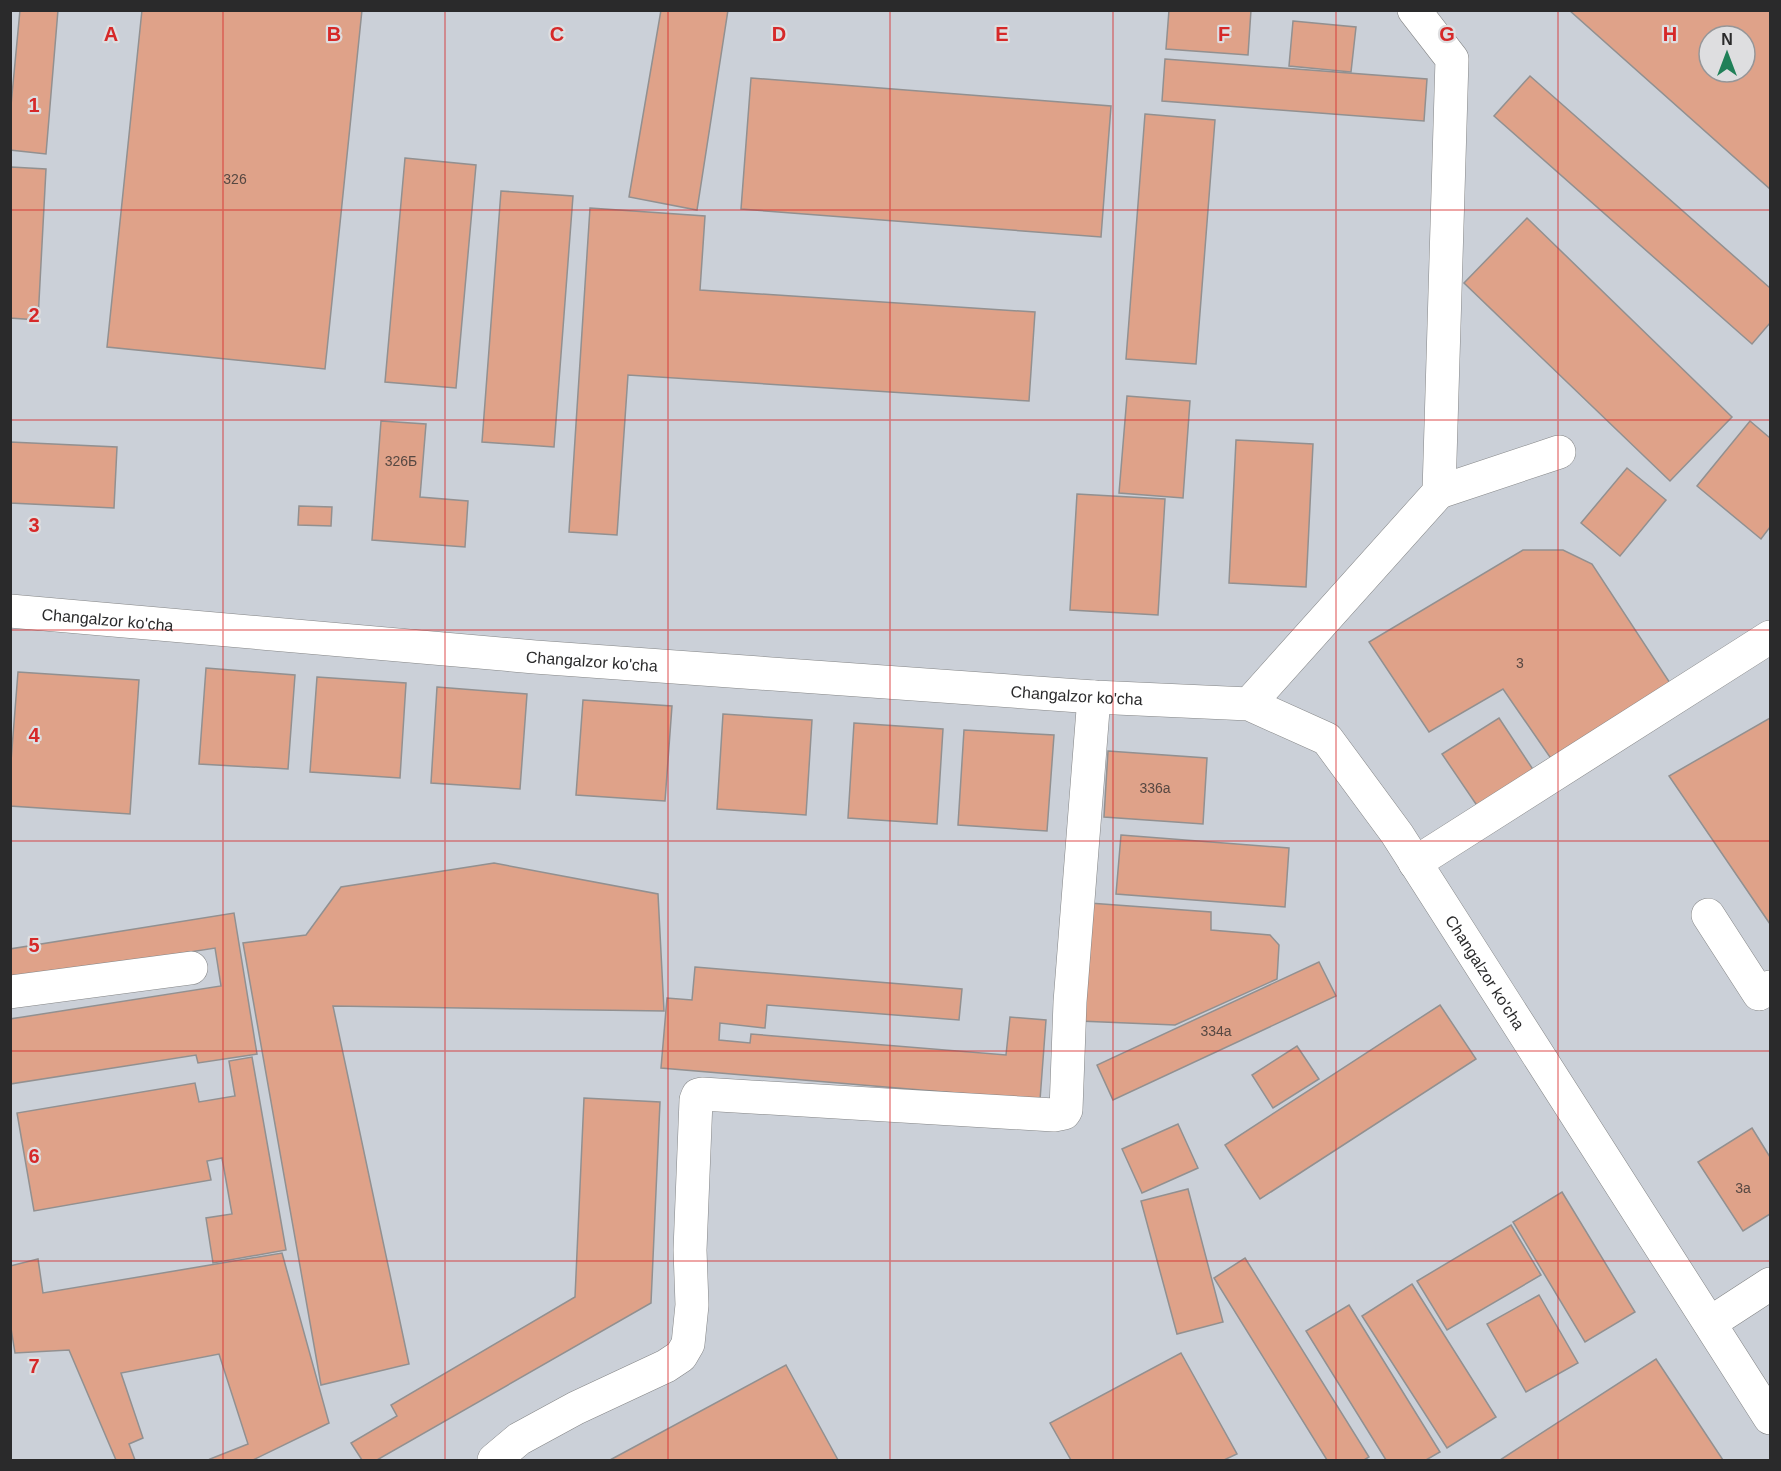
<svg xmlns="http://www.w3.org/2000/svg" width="1781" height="1471" font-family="Helvetica,sans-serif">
  <rect width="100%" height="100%" fill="#dedee0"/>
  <!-- built -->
  <path fill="#cbd0d8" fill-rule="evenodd" d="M11,11H1770V1460H11ZM1709,36H1745V72H1709Z"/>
  <!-- building -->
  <g fill="#dfa289" stroke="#929090" stroke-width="1.5" fill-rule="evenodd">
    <path d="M20,10H58L46,154L10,150V116Z"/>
    <path d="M142,10H362L325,369L107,347Z"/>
    <path d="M661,10H728L697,210L629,197Z"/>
    <path d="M1169,10H1251L1248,55L1166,49Z"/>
    <path d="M1569,10H1770V189ZM1709,36H1745V72H1709Z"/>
    <path d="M1293,21L1356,27L1351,72L1289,66Z"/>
    <path d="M1165,59L1427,79L1424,121L1162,101Z"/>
    <path d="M1530,76L1770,288V323L1752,344L1494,116Z"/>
    <path d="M751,78L1111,106L1101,237L741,209Z"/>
    <path d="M1145,114L1215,120L1196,364L1126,359Z"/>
    <path d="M405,158L476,165L456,388L385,382Z"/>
    <path d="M11,167L46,169L38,320L10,318Z"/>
    <path d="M501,191L573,196L554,447L482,442Z"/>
    <path d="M590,208L705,216L700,290L1035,312L1029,401L628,375L617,535L569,532Z"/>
    <path d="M1527,218L1732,417L1670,481L1464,283Z"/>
    <path d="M1127,396L1190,401L1183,498L1119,493Z"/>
    <path d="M381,421L426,424L420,497L468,501L465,547L372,540Z"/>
    <path d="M1750,421L1770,438V527L1761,539L1697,486Z"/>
    <path d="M1236,440L1313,444L1306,587L1229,583Z"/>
    <path d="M10,442L117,447L114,508L10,503Z"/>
    <path d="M1627,468L1666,500L1620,556L1581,523Z"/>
    <path d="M1077,494L1165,499L1158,615L1070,610Z"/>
    <path d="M299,506L332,507L331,526L298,525Z"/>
    <path d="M1523,550H1563L1592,564L1670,683L1552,760L1503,689L1429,732L1369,642Z"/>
    <path d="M206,668L295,675L288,769L199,764Z"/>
    <path d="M18,672L139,680L130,814L10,806V774Z"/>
    <path d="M317,677L406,683L400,778L310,772Z"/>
    <path d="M437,687L527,694L520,789L431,783Z"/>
    <path d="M583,700L672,706L665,801L576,795Z"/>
    <path d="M723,714L812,720L806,815L717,809Z"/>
    <path d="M1499,718L1536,774L1480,810L1442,754Z"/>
    <path d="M1770,718V924L1669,776Z"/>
    <path d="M854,723L943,729L937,824L848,818Z"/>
    <path d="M964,730L1054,735L1047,831L958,825Z"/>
    <path d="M1108,751L1207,758L1203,824L1104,817Z"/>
    <path d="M1121,835L1289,848L1285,907L1116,894Z"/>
    <path d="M494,863L658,894L664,1011L333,1006L409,1364L321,1385L243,943L306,935L341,887Z"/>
    <path d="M1089,903L1211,912V930L1270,935L1279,945L1277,979L1175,1025L1079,1021Z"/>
    <path d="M234,913L257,1054L198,1063L196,1055L10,1084V1019L221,986L215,948L10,980V949Z"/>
    <path d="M1319,962L1336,996L1113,1100L1097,1065Z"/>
    <path d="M695,967L962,989L959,1020L767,1005L765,1028L720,1023L719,1040L750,1043L751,1034L1006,1055L1010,1017L1046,1020L1040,1100L661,1068L667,998L692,1000Z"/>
    <path d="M1440,1005L1476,1059L1260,1199L1225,1145Z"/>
    <path d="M1297,1046L1319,1079L1273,1108L1252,1075Z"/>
    <path d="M252,1057L286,1250L213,1263L206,1218L232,1214L222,1158L207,1161L211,1180L34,1211L17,1113L195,1083L199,1102L235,1096L229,1061Z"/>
    <path d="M584,1098L660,1102L651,1303L377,1460H362L351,1443L397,1416L391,1405L575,1297Z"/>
    <path d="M1178,1124L1198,1168L1142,1193L1122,1149Z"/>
    <path d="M1752,1128L1770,1157V1214L1743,1231L1698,1162Z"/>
    <path d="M1188,1189L1223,1322L1177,1334L1141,1201Z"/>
    <path d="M1562,1192L1635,1312L1585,1342L1513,1222Z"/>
    <path d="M1511,1225L1541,1275L1447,1330L1417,1281Z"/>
    <path d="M282,1253L329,1423L253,1460H211L210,1459L248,1444L219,1354L121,1373L143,1438L129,1444L135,1460H116L69,1350L15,1353L10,1322V1266L38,1259L43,1293Z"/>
    <path d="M1245,1258L1369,1457L1364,1460H1327L1214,1278Z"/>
    <path d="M1412,1284L1496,1417L1447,1448L1362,1316Z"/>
    <path d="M1539,1295L1578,1363L1526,1392L1487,1324Z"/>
    <path d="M1349,1305L1440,1452L1426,1460H1386L1306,1331Z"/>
    <path d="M1181,1353L1237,1454L1224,1460H1071L1050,1423Z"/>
    <path d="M1656,1359L1723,1460H1500Z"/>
    <path d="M786,1365L838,1460H610Z"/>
  </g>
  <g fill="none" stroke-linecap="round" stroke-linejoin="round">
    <!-- minor casing -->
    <g stroke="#848586" stroke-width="34">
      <g id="minor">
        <path d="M1439,492L1559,452"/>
        <path id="s1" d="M10,611L535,657L1094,697L1249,704L1327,739L1397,834L1770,1418"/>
        <path d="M1249,704L1439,492L1452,59L1414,10"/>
        <path d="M1415,863L1770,637"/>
        <path d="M1708,915L1759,994L1770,987"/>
        <path d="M10,992L191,968"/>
        <path d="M1710,1323L1770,1284"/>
        <path d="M494,1460L519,1439L576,1408L666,1366L681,1356L688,1344L692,1305L690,1250L696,1100L698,1095L702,1094C819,1102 937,1107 1054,1115L1064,1113L1066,1110L1070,1002L1094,697"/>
      </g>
    </g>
    <!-- minor -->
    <use href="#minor" stroke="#fff" stroke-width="33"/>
  </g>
  <!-- grid -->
  <path fill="none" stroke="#d62828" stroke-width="1.5" stroke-opacity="0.55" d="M223,10V1460M445,10V1460M668,10V1460M890,10V1460M1113,10V1460M1336,10V1460M1558,10V1460M10,210H1770M10,420H1770M10,630H1770M10,841H1770M10,1051H1770M10,1261H1770"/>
  <g text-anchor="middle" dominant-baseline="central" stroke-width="4.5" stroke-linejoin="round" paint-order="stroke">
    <!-- number labels -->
    <g font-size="14" fill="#574842">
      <text x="235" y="179">326</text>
      <text x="401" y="461">326Б</text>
      <text x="1520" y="663">3</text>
      <text x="1155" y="788">336а</text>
      <text x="1216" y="1031">334а</text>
      <text x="1743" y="1188">3a</text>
    </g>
    <!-- street labels -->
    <g font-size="16" fill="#2a2a2b" stroke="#dedee0">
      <text stroke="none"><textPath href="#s1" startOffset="98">Changalzor ko'cha</textPath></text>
      <text stroke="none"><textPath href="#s1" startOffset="584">Changalzor ko'cha</textPath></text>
      <text stroke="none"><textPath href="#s1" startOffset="1070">Changalzor ko'cha</textPath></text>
      <text stroke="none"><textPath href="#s1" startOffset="1610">Changalzor ko'cha</textPath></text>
    </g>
  </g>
  <g font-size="20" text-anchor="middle" font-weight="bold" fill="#d62828" stroke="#dedee0" stroke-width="4.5" stroke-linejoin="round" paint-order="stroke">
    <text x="111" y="41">A</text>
    <text x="334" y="41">B</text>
    <text x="557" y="41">C</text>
    <text x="779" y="41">D</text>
    <text x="1002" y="41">E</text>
    <text x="1224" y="41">F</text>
    <text x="1447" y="41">G</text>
    <text x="1670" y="41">H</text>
    <text x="34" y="112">1</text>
    <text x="34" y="322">2</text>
    <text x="34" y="532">3</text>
    <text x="34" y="742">4</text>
    <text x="34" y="952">5</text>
    <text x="34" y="1163">6</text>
    <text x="34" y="1373">7</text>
  </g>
  <!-- border -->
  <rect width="1781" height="1471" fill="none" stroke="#2a2a2b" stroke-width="24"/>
  <!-- north arrow -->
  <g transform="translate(1727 54)"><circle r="28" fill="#dedee0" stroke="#969698" stroke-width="1.5"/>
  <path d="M0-4.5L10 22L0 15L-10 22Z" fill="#208058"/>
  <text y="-9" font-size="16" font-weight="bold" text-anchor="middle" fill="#2a2a2b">N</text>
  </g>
</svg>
